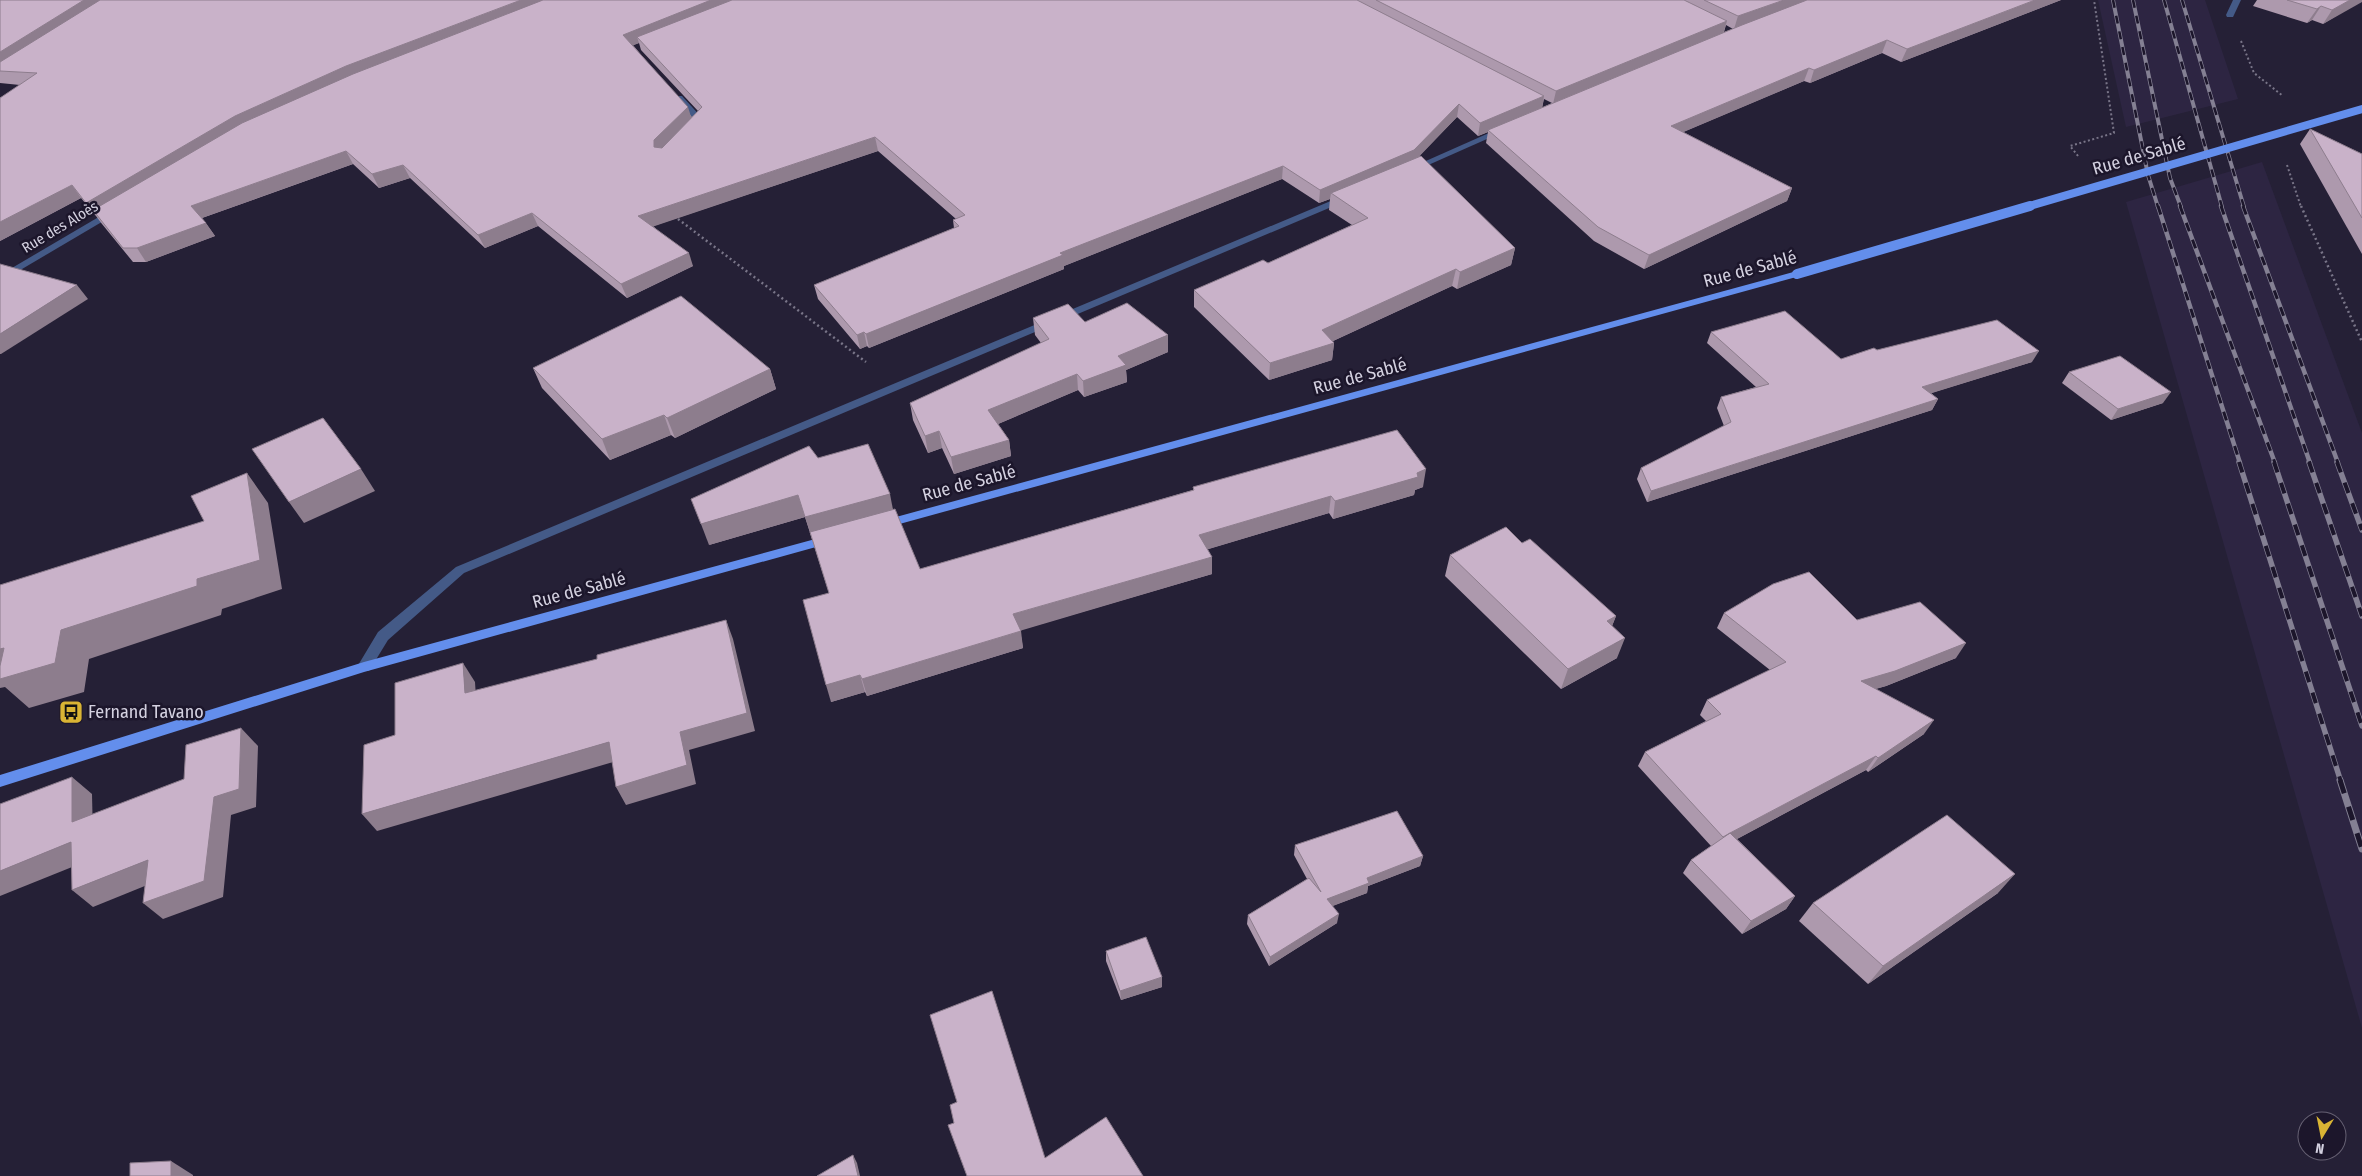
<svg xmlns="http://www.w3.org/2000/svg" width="2362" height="1176" font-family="'Fira Sans Condensed',sans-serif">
  <rect width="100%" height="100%" fill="#252036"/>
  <!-- built -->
  <g fill="#2d2542">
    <path d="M2098,0H2205L2238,99L2126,127Z"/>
    <path d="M2262,162L2362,433V1028L2126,202Z"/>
  </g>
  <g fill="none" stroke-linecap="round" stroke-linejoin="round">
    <!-- path-far1 -->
    <g stroke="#797588" stroke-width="2" stroke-dasharray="2 2.5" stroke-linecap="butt">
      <path d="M2241,41L2254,73L2283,96"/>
      <path d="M2078,156L2070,146L2114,133L2094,0"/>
      <path d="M2287,165L2301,207"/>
    </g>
    <!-- path -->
    <g stroke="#797588" stroke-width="2.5" stroke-dasharray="2 3" stroke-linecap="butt">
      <path d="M2301,206L2362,342"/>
      <path d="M674,216L866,362"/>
    </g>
    <!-- minor -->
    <g fill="#445a87" fill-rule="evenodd">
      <path d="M2233,0H2241L2233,17H2227L2226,15Z"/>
      <path d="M676,96H682L704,120L697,129L690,127L695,120L676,100Z"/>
      <path d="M1498,129L1505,131L1417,170L1410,168Z"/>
      <path d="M1345,195L1350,198L1348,200L464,573L388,640L369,671H359L357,667L378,632L456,567Z"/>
      <path d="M114,208L119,211L117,213L0,282V275Z"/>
    </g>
    <!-- major -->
    <g fill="#638eec" fill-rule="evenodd">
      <path d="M1797,271L1802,274L1800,276L885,528L879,524L885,520Z"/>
      <path d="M830,535L834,536L836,539L834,542L364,672L0,787V775L364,662Z"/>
    </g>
    <!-- rail-far3 casing -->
    <g stroke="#848093" stroke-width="4">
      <g id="rail-far3">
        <path d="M2113,0L2148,175L2158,207"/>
        <path d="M2133,0L2170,178L2181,207"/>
        <path d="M2164,0L2222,207"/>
        <path d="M2182,0L2244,207"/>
      </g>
    </g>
    <!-- rail-far2 casing -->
    <g stroke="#848093" stroke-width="4.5">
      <g id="rail-far2">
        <path d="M2158,206L2240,463"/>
        <path d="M2180,206L2275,463"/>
        <path d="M2221,206L2310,463"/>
        <path d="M2243,206L2338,463"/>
      </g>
    </g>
    <!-- rail-far1 casing -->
    <g stroke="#848093" stroke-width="5.5">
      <g id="rail-far1">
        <path d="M2239,462L2341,782"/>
        <path d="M2274,462L2362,726"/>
        <path d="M2309,462L2362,616"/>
        <path d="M2337,462L2362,530"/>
      </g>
    </g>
    <!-- rail casing -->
    <g stroke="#848093" stroke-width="7">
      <path id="rail" d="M2340,780L2362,849"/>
    </g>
    <!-- rail-far3 -->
    <use href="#rail-far3" stroke="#1c162b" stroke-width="2.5" stroke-dasharray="8" stroke-linecap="butt"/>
    <!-- rail-far2 -->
    <use href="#rail-far2" stroke="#1c162b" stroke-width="3" stroke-dasharray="9" stroke-linecap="butt"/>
    <!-- rail-far1 -->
    <use href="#rail-far1" stroke="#1c162b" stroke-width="4" stroke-dasharray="11" stroke-linecap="butt"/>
    <!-- rail -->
    <use href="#rail" stroke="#1c162b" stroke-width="5" stroke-dasharray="14" stroke-linecap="butt"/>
    <!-- major-bridge-far1 -->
    <path stroke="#638eec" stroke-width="8" d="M2026,207L2362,109"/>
    <!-- major-bridge -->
    <path stroke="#638eec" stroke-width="10" d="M1797,274L2030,206"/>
  </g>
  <!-- wall -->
  <g fill="#ad99ad" fill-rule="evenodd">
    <path d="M0,0H2061L1901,62L1882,53L1810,83L1804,81L1683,132L1792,188L1787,201L1644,269L1594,241L1486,143L1488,132L1478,136L1457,117L1419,156L1515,248L1511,265L1457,289L1452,286L1333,341L1334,343L1332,360L1269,380L1194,307V290L1268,263L1352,225L1329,210L1330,199L1319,203L1282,179L1064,266V269L869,348L867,346L860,349L818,299L814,285L954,228L953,220L956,219L878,151L653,226L693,266L627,298L538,226L485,248L410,178L379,188L353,164L202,218L215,236L146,262H133L102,224L96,216L81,198L0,241V98L20,85L0,83ZM1726,25L1733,29L1724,32ZM639,43L641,50L698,111L692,117L633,45ZM1544,99L1552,103L1542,108Z"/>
    <path d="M2257,0H2362L2323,24L2312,20L2307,23L2253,6Z"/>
    <path d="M2310,129L2362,154V254L2300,144Z"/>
    <path d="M1033,318L1085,322L1168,352L1126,370L1127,382L1084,397L1078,390L998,424L1009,440L1011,456L954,474L942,448L928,453L913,420L910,403L1041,343L1035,335Z"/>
    <path d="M1711,332L1841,359L1877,350L2032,362L1931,393L1938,399L1932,410L1647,502L1637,479L1641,468L1724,426L1717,408L1721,397L1756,387L1707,343Z"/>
    <path d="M533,368L770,369L776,389L675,438L671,435L610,460L542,388Z"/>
    <path d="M2069,372L2163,403L2111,420L2062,383Z"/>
    <path d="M818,458L893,509L920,569L1193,490V487H1423L1415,490L1414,495L1333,519L1329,513L1208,549L1212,574L1020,630L1023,648L867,696L865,692L831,702L829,593L805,517L709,545Z"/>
    <path d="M1522,543L1616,616L1612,626L1617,658L1561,689L1445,576L1450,555Z"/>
    <path d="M1724,613L1857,620L1956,658L1886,686L1875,689L1924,734L1868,772L1866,770L1737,839L1795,896L1786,909L1742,934L1683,873L1691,860L1711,846L1638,766L1645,752L1706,721L1700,715L1707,700L1770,670L1717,628Z"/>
    <path d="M1295,845L1423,856L1420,866L1368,886L1367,893L1332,906L1337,923L1269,966L1247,924L1248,915L1307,879L1294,855Z"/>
    <path d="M1998,893L1868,984L1799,921L1813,903Z"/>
    <path d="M1106,951L1162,977V987L1121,1000L1106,961Z"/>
  </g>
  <!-- shaded-wall -->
  <g fill="#8d7d8d">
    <path d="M84,0H112L0,71V52Z"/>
    <path d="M521,0H558L93,210L96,216L86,203L235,116L346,66Z"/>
    <path d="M711,0H745L637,37L639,43L627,48L623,35Z"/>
    <path d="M1784,0H1814L1734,29L1738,16Z"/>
    <path d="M2035,0H2061L1901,62L1907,49Z"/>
    <path d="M2350,0H2362V2L2323,24L2332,10Z"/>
    <path d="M2321,6L2312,20L2307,23L2317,9Z"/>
    <path d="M1727,21L1723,34L1553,104L1556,91Z"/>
    <path d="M1887,40L1882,53L1810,83L1814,70Z"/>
    <path d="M1809,68L1804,81L1667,139L1671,126Z"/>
    <path d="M1544,96L1542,109L1488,130V132L1478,136L1480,123Z"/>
    <path d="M1459,104L1457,117L1412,164L1331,193L1330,199L1319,203L1320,190Z"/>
    <path d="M688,107L692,120L659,154L654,147V140Z"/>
    <path d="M875,137L878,151L643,230L638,216Z"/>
    <path d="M346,151L353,164L199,219L191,206Z"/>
    <path d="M403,165L410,178L379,188L372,174Z"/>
    <path d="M1283,166L1282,179L1064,266V269L869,348L866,334L1060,253Z"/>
    <path d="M72,185L81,198L0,241V222Z"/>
    <path d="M1792,188L1787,201L1644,269L1649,255Z"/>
    <path d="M532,213L538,226L485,248L478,235Z"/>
    <path d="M206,223L215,236L146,262L137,248Z"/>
    <path d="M1515,248L1511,265L1457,289L1460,272Z"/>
    <path d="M689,253L693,266L627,298L621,284Z"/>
    <path d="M1456,269L1452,286L1320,347L1322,330Z"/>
    <path d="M77,285L88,299L1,354H0V334Z"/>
    <path d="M864,332L867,346L860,349L857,335Z"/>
    <path d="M1168,335V352L1126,370L1127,382L1084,397L1083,381L1118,356Z"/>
    <path d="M1334,343L1332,360L1269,380L1270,363Z"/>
    <path d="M2039,351L2032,362L1916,398L1922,387Z"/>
    <path d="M770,369L776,389L675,438L667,418Z"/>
    <path d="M1077,374L1078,390L991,427L988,410Z"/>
    <path d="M2171,392L2163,403L2111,420L2118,409Z"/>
    <path d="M1938,399L1932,410L1647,502L1651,491Z"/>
    <path d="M664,415L671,435L610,460L602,439Z"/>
    <path d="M939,431L942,448L928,453L925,436Z"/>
    <path d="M1009,440L1011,456L954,474L951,457Z"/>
    <path d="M361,469L375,491L304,523L289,502Z"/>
    <path d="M1426,469L1423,487L1415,490L1414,495L1333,519L1335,501Z"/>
    <path d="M247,473L268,503L282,589L222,609L221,615L89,659L84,692L29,708L5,687L0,688V649L61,630L197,579Z"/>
    <path d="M890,494L894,515L812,538L805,517Z"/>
    <path d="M798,495L805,517L709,545L701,524Z"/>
    <path d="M1331,496L1329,513L1199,552V535Z"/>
    <path d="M1212,557V574L1016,632L1013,614Z"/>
    <path d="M1616,616L1608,636L1607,621Z"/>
    <path d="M726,620L733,639L755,731L689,750L696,784L626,805L616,787L680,732Z"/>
    <path d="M1021,631L1023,648L867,696L862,679Z"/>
    <path d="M1625,638L1617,658L1561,689L1568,669Z"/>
    <path d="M1966,643L1956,658L1886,686L1852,696L1861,681Z"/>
    <path d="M463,663L475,682L477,712L465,693Z"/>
    <path d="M860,675L865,692L831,702L826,685Z"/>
    <path d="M1934,720L1924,734L1868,772L1878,758Z"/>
    <path d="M241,728L258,746L256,807L231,815L223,897L163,919L143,903L214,797Z"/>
    <path d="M609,742L620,760L377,831L362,814Z"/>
    <path d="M1876,756L1866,770L1722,847L1730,833Z"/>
    <path d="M72,777L92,794L93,839L72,822Z"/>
    <path d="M71,842L92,859L0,896V871Z"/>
    <path d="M1423,856L1420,866L1368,886L1367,893L1325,909L1327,899L1367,878Z"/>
    <path d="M148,860L167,877L93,907L72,890Z"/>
    <path d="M2015,874L1998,893L1868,984L1883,966Z"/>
    <path d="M1795,896L1786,909L1742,934L1751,921Z"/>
    <path d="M1339,914L1337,923L1269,966L1270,957Z"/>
    <path d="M1162,977V987L1121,1000L1120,991Z"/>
    <path d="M853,1155L857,1163L860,1176H858Z"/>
    <path d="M171,1161L193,1175V1176H171Z"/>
  </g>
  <!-- building -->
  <g fill="#c9b2c9" stroke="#8d7d8d">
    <path d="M0,0H84L0,52Z"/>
    <path d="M100,0H521L346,66L235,116L86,203L72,185L0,222V98L37,73L0,71V62Z"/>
    <path d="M543,0H711L623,35L688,107L654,140V147L662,148L702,107L637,37L732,0H1357L1544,96L1480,123L1459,104L1414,150L1320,190L1283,166L1060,253L1063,255L866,334L864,332L857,335L814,285L959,226L953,220L965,215L875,137L638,216L689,253L621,284L532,213L478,235L403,165L372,174L346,151L191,206L206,223L137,248H123L93,210L242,123L353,74Z"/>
    <path d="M1376,0H1684L1727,21L1556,91Z"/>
    <path d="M1704,0H1784L1738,16Z"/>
    <path d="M1807,0H2035L1907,49L1887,40L1814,70L1809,68L1671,126L1792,188L1649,255L1598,227L1488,130L1742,25Z"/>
    <path d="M2287,0H2350L2332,10L2321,6L2317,9Z"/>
    <path d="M2310,129L2362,154V218Z"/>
    <path d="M1421,156L1515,248L1460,272L1456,269L1322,330L1334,343L1270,363L1194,290L1263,260L1268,263L1368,218L1331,193Z"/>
    <path d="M0,264L77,285L0,334Z"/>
    <path d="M681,296L770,369L667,418L664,415L602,439L533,368Z"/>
    <path d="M1127,303L1168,335L1118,356L1126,365L1083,381L1077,374L988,410L1009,440L951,457L939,431L925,436L910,403L1049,339L1033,318L1068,304L1085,322Z"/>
    <path d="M1785,311L1841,359L1874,348L1877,350L1997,320L2039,351L1922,387L1938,399L1651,491L1641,468L1731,422L1721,397L1769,384L1711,332Z"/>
    <path d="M2120,356L2171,392L2118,409L2069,372Z"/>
    <path d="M323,418L361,469L289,502L252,449Z"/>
    <path d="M1397,430L1426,469L1417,473L1418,477L1335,501L1331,496L1199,535L1212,557L1013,614L1021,631L862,679L860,675L826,685L803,600L829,593L810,532L895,509L920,569L1194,490L1193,487Z"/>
    <path d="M868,444L890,494L805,517L798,495L701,524L691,499L809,446L818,458Z"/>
    <path d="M247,473L260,560L197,579V586L61,630L55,663L0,679V666L4,648L0,649V585L204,521L191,496Z"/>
    <path d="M1506,527L1522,543L1530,539L1616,616L1607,621L1625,638L1568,669L1450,555Z"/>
    <path d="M1809,572L1857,620L1920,602L1966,643L1895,671L1861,681L1934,720L1878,758L1876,756L1730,833L1795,896L1751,921L1691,860L1730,833L1723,837L1645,752L1721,714L1707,700L1786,662L1724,613L1773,584Z"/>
    <path d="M726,620L747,713L680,732L687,765L616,787L609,742L362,814L364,745L395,735V683L463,663L465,693L597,659V655Z"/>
    <path d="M241,728L239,789L214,797L204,881L143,903L148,860L72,890L71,842L0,871V804L72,777V822L184,779L186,745Z"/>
    <path d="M1397,811L1423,856L1367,878L1369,883L1327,899L1339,914L1270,957L1248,915L1309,878L1321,892L1295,845Z"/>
    <path d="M1947,815L2015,874L1883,966L1813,903Z"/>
    <path d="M1146,937L1162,977L1120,991L1106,951Z"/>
    <path d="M992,991L1045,1158L1106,1117L1143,1176H967L948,1125L954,1123L950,1105L957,1102L930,1015Z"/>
    <path d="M853,1155L858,1176H817Z"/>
    <path d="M171,1161V1176H130V1163Z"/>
  </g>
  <!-- icons -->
  <defs>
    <g id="bus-square" transform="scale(1.25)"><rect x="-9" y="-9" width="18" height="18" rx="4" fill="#d9b434" stroke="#1c162b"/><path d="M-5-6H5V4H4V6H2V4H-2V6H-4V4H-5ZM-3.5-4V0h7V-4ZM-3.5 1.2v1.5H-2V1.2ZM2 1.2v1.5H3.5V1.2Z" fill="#111"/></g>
  </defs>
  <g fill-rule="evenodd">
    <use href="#bus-square" x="71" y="712"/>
  </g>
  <g text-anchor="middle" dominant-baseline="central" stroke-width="5" stroke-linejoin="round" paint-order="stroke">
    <!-- far-street labels -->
    <g font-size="15" fill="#d4d1e0" stroke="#1c162b">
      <text transform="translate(60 227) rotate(-31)">Rue des Aloès</text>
    </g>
    <!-- street labels -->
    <g font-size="18" fill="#d4d1e0" stroke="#1c162b">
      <text transform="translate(2139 156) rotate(-16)">Rue de Sablé</text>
      <text transform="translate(1750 269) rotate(-15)">Rue de Sablé</text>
      <text transform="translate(1360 376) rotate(-15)">Rue de Sablé</text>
      <text transform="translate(969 483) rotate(-15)">Rue de Sablé</text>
      <text transform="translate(579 590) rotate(-15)">Rue de Sablé</text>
    </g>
    <!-- poi labels -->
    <g font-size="18" fill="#d4d1e0" stroke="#1c162b" text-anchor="start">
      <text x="88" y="712">Fernand Tavano</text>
    </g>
  </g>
  <!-- north arrow -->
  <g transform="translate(2322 1136) rotate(190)"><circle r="24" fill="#1c162b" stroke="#666173"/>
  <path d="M0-4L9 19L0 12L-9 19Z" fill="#d9b434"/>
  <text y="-8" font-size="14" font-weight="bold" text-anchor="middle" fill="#d4d1e0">N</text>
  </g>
</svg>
